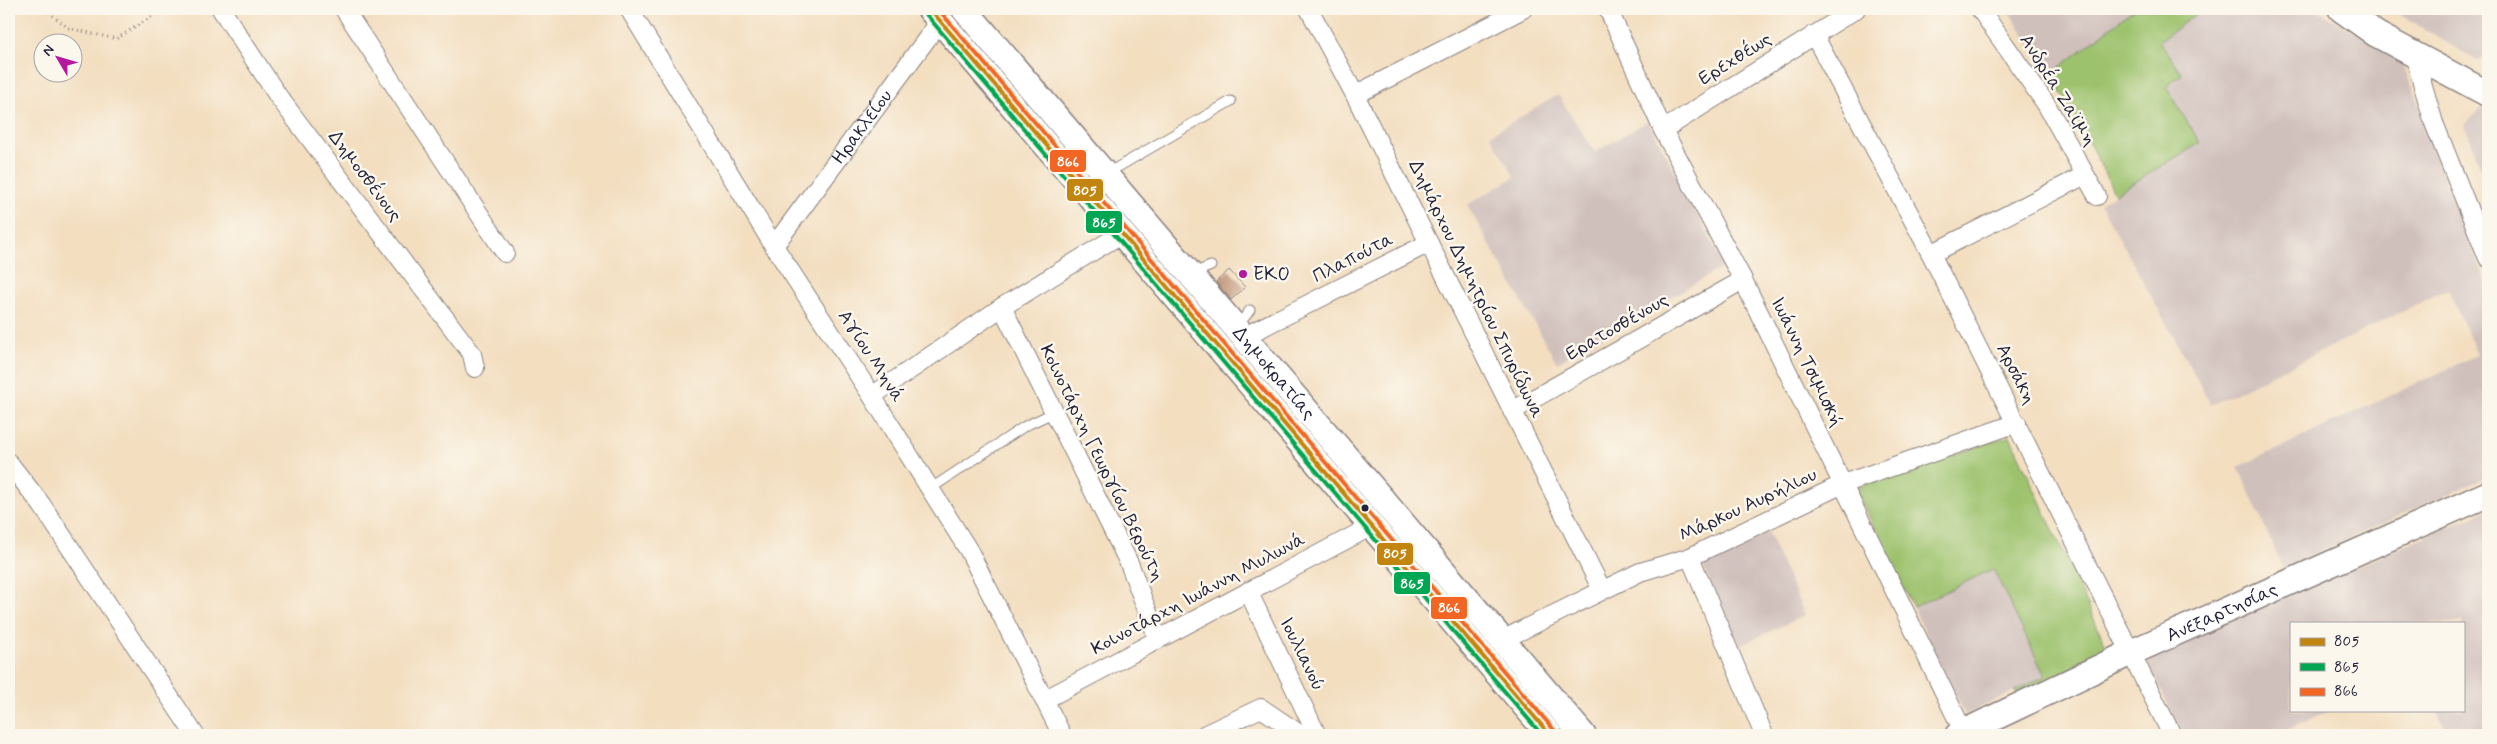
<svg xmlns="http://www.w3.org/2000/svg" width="2497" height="744" font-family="Mynerve,sans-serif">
  <rect width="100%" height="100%" fill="#fbf7ec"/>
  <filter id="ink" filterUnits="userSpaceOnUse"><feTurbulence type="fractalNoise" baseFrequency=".02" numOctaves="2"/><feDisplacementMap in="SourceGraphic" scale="10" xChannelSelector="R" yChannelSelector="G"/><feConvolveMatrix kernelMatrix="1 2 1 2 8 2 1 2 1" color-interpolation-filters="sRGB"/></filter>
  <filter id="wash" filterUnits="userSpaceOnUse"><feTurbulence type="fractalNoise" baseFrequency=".0096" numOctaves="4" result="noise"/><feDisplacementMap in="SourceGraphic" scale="20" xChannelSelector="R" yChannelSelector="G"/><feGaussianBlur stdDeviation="1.12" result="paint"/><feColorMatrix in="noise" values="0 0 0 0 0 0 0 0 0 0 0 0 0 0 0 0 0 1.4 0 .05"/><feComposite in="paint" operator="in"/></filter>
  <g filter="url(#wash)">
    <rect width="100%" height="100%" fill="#f3dec0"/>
    <!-- industrial -->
    <g fill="#d0c0bc">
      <path d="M2007,9H2134L2050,75Z"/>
      <path d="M2203,9H2315L2399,57L2416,95L2431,144L2488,286V476L2283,568L2238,467L2477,355L2448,289L2211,405L2100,203L2200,143L2166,87L2182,74L2159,41Z"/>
      <path d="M2390,9H2488V51L2478,61Z"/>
      <path d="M1558,95L1595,152L1648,121L1725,266L1557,363L1467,205L1515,177L1490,135Z"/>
      <path d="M2487,101L2488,102V187L2465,125Z"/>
      <path d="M2488,510V735H2448L2436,710H2463V623H2291V710H2331L2276,735H2183L2145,657Z"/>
      <path d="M1766,528L1805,615L1739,646L1699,558Z"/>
      <path d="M1993,568L2045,676L1965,715L1913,607Z"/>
    </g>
    <!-- green -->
    <g fill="#9dc26d" stroke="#607254">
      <path d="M2134,9H2203L2159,41L2182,74L2166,87L2200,143L2115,194L2077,119L2050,75Z"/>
      <path d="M2010,436L2109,652L2019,696L2015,691L2045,676L1993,569L1913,607L1855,488Z"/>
    </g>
    <g id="blocks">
      <!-- building -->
      <path fill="#c59d82" d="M1229,270L1245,287L1231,300L1216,282Z"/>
    </g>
  </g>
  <g filter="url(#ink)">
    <use href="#blocks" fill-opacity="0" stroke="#8a807e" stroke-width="1"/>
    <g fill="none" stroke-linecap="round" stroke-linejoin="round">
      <!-- lane casing -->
      <g stroke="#8a807e" stroke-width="11">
        <g id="lane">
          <path d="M1106,174L1231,101"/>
          <path d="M1193,273L1211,266"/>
          <path d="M1238,326L1250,310"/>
          <path d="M930,489L1025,426L1055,412"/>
        </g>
      </g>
      <!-- street casing -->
      <g stroke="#8a807e" stroke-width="20">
        <g id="street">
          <path d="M221,9L278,96L472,354L475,368"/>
          <path d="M344,9L505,253"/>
          <path d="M629,9L774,246L872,396L969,551L1062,735"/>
          <path d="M1309,9L1355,95L1602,590"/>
          <path d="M1608,9L1663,130L1743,280L1965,735"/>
          <path d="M1980,9L2046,104L2097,196"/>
          <path d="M1814,35L1931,254L2172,735"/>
          <path d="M2414,55L2434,123L2488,258"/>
          <path d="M1355,95L1523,9"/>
          <path d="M1663,130L1856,9"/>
          <path id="s1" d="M774,246L940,21"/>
          <path d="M1931,254L2085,175"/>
          <path d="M1002,307L1129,563L1158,639"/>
          <path d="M1243,337L1429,243"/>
          <path d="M872,396L1002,307L1121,234"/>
          <path d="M1512,411L1743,280"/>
          <path d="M9,463L41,504L195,735"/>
          <path d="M1690,557L1764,735"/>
          <path d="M1248,591L1317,735"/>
          <path d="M1502,640L1640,572L1690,557L1843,484L2017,423"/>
          <path d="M1044,700L1372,526"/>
          <path d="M1204,735L1261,708L1301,735"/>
        </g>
      </g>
      <!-- secondary casing -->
      <g stroke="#8a807e" stroke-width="28">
        <g id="secondary">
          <path d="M930,9L1550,735"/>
          <path id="s2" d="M964,9L1583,735"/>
          <path d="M2341,9L2376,34L2488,94"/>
          <path id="s3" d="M1958,735L2132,652L2488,494"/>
        </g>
      </g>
      <!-- path -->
      <path stroke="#8a807e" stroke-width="3" stroke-dasharray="1 4" stroke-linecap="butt" d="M45,9L68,28L116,39L164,9"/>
      <!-- lane -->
      <use href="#lane" stroke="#fff" stroke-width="9"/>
      <!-- street -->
      <use href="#street" stroke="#fff" stroke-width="18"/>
      <!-- secondary -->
      <use href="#secondary" stroke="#fff" stroke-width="25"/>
      <!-- bus-1 casing -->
      <g stroke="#fbf7ec" stroke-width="8">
        <path id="bus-1" d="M930,9L1550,735"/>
      </g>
      <!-- bus-2 casing -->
      <g stroke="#fbf7ec" stroke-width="8">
        <path id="bus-2" d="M925,13L1542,735"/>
      </g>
      <!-- bus-3 casing -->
      <g stroke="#fbf7ec" stroke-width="8">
        <path id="bus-3" d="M938,9L1555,731"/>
      </g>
      <!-- bus-1 -->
      <use href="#bus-1" stroke="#c2850f" stroke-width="4"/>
      <!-- bus-2 -->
      <use href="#bus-2" stroke="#00a651" stroke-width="4"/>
      <!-- bus-3 -->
      <use href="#bus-3" stroke="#f26522" stroke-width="4"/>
    </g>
  </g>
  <!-- markers -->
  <circle fill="#b5179e" stroke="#fbf7ec" stroke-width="2" cx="1243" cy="274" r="5"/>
  <circle fill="#22223b" stroke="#fbf7ec" stroke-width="2" cx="1365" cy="508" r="4.5"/>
  <g text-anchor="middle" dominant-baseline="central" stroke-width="5" stroke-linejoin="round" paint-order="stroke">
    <!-- street labels -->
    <g font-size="19" fill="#22223b" stroke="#fbf7ec">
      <text transform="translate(1735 59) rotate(-32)">Ερεχθέως</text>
      <text transform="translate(2058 90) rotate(58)">Ανδρέα Ζαϊμη</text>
      <text stroke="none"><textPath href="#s1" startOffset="148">Ηρακλείου</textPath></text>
      <text transform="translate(365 176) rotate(53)">Δημοσθένους</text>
      <text transform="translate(1353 258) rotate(-27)">Πλαπούτα</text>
      <text transform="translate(1476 289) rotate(64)">Δημάρχου Δημητρίου Σπυρίδωνα</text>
      <text transform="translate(1617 327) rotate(-30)">Ερατοσθένους</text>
      <text transform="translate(871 356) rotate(57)">Αγίου Μηνά</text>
      <text transform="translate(1807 362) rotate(64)">Ιωάννη Τσιμισκή</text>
      <text stroke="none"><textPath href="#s2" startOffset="478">Δημοκρατίας</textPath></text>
      <text transform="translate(2016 374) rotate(63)">Αρσάκη</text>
      <text transform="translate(1102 463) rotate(64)">Κοινοτάρχη Γεωργίου Βερούτη</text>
      <text transform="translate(1748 505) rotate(-25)">Μάρκου Αυρήλιου</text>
      <text transform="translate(1198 594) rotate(-28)">Κοινοτάρχη Ιωάννη Μυλωνά</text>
      <text stroke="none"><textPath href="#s3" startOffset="291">Ανεξαρτησίας</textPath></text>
      <text transform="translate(1302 654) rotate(64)">Ιουλιανού</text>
    </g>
    <!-- poi labels -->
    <g font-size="19" fill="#22223b" stroke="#fbf7ec" text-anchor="start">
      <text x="1253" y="274">EKO</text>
    </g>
  </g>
  <g stroke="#fbf7ec" stroke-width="2">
    <rect x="1049" y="149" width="38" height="24" rx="5" fill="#f26522"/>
    <rect x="1066" y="178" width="38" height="24" rx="5" fill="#c2850f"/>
    <rect x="1085" y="210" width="38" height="24" rx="5" fill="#00a651"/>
    <rect x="1376" y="542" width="38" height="24" rx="5" fill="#c2850f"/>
    <rect x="1393" y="571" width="38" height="24" rx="5" fill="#00a651"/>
    <rect x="1430" y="596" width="38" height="24" rx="5" fill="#f26522"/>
  </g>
  <g font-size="14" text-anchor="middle" font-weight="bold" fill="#fff">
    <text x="1068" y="166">866</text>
    <text x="1085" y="195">805</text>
    <text x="1104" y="227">865</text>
    <text x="1395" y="558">805</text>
    <text x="1412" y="588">865</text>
    <text x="1449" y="612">866</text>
  </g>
  <!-- margin -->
  <rect width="2497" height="744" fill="none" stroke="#fbf7ec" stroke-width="30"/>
  <!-- legend -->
  <rect x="2290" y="622" width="175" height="90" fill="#fbf7ec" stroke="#a4a2a5"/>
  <rect x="2300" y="638" width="25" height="8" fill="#c2850f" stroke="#a4a2a5"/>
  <text x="2334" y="646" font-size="15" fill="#22223b">805</text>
  <rect x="2300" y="663" width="25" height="8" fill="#00a651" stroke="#a4a2a5"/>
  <text x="2334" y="672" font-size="15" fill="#22223b">865</text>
  <rect x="2300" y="688" width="25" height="8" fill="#f26522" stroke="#a4a2a5"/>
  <text x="2334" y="696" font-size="15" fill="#22223b">866</text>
  <!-- north arrow -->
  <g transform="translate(58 58) rotate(308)"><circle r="24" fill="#fbf7ec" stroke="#a4a2a5"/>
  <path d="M0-4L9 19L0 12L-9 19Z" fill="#b5179e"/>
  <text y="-8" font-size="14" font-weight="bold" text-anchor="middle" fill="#22223b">N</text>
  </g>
</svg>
